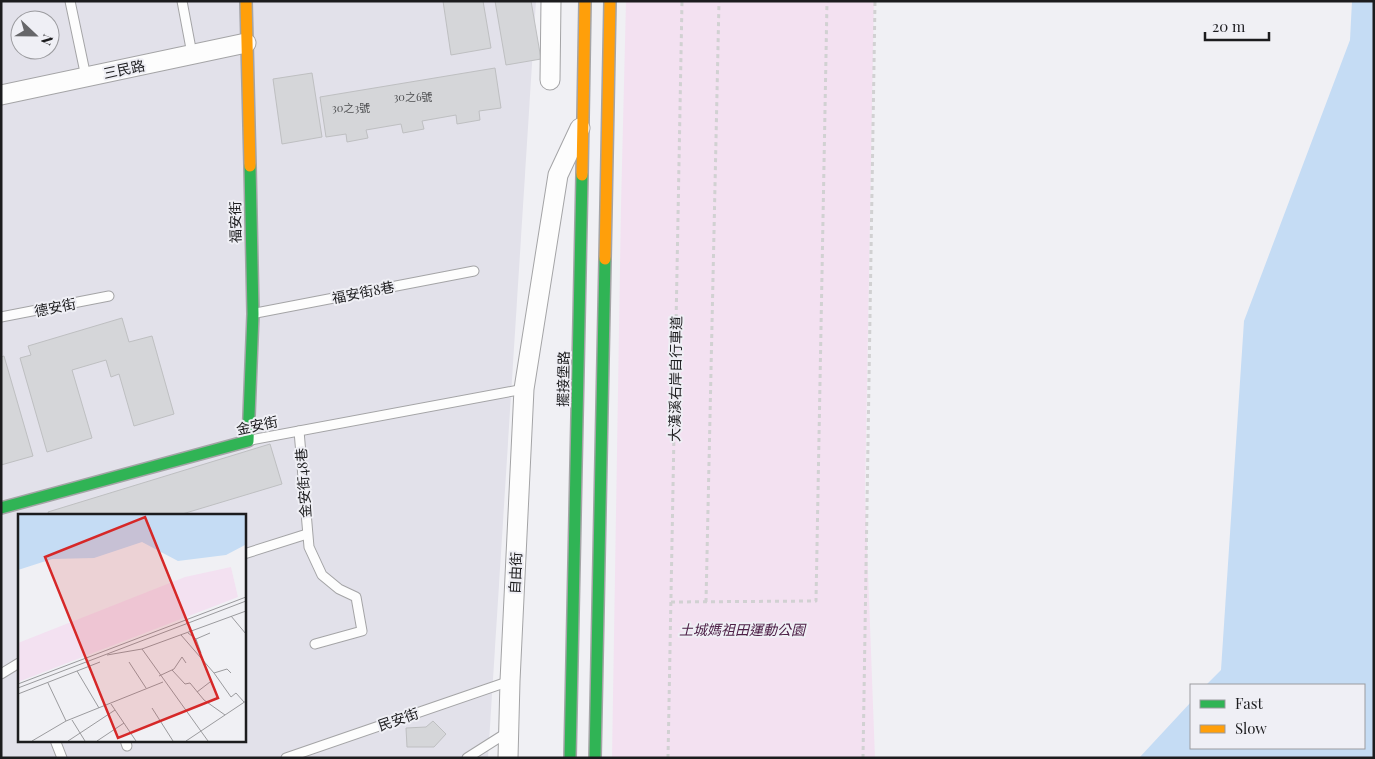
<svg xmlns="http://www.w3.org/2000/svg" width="1375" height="759" font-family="'Playfair Display','Noto Sans TC',serif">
  <rect width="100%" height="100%" fill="#f0f0f4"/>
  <!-- built -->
  <path fill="#e2e1ea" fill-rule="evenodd" d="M1,1H536L488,758H1ZM20,20H50V50H20ZM19,515H244V740H19Z"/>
  <!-- green -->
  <path fill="#f3e1f1" d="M626,1H874L865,492L875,758H612L621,206Z"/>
  <!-- water -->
  <path fill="#c5dcf4" d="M1352,1H1374V758H1139L1191,702V748H1364V685H1206L1221,670L1244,321L1350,40Z"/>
  <!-- building -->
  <g fill="#d5d6d9" stroke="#bebfc1">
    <path d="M443,1H483L491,48L451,55Z"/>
    <path d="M495,1H531L541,59L506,65Z"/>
    <path d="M495,68L501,108L479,111L480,120L457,124L456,115L422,121L424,129L403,133L401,124L366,130L368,138L347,142L346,134L326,137L320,97Z"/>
    <path d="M312,73L322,137L282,144L273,79Z"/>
    <path d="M122,318L129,342L152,336L174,414L134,426L119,374L111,377L106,360L72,370L92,438L47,452L20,358L31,355L28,346Z"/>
    <path d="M4,356L33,456L1,465V357Z"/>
    <path d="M270,444L282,484L179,515H49L48,512Z"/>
    <path d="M433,721L446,734L434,747H407L406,728L426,727Z"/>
  </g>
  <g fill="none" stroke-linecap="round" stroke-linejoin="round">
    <!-- lane casing -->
    <g stroke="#a4a4a6" stroke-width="11">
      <g id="lane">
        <path d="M70,1L86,77"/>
        <path d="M182,1L192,54"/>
        <path d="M256,313L474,271"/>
        <path d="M1,317L109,296"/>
        <path d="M299,431L309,547L322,575L339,589L356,597L362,631L315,644"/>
        <path d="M251,440L524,389"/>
        <path d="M244,554L307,534"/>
        <path d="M1,674L19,663"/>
        <path d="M55,740L62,758"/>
        <path d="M125,740L127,746"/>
        <path d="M286,758L510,681"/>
        <path d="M467,758L508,732"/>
      </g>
    </g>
    <!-- street casing -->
    <g stroke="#a4a4a6" stroke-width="21">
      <g id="street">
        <path d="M550,80L551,1"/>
        <path d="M1,95L246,43"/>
        <path d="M508,758L510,681L524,389L558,175L580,128"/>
      </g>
    </g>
    <!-- fast casing -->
    <g stroke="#a4a4a6" stroke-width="14">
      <g id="fast">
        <path d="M1,508L248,441L253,314L250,166"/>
        <path d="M570,758L582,175"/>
        <path d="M595,758L605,259"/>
      </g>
    </g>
    <!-- slow casing -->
    <g stroke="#a4a4a6" stroke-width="14">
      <g id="slow">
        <path d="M246,1L250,166"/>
        <path d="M582,175L585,1"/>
        <path d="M605,259L610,1"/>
      </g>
    </g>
    <!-- path -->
    <g stroke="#d1d1d2" stroke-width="3" stroke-dasharray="4 4" stroke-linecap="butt">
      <path d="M671,602L816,601L827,1"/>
      <path d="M706,602L719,1"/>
      <path d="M668,758L682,1"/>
      <path d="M863,758L875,1"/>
    </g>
    <!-- lane -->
    <use href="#lane" stroke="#fdfdfd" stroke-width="9"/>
    <!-- street -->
    <use href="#street" stroke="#fdfdfd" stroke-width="19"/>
    <!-- fast -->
    <use href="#fast" stroke="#30b455" stroke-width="11"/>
    <!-- slow -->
    <use href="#slow" stroke="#ff9f0a" stroke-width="11"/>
  </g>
  <g text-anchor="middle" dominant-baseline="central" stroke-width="4" stroke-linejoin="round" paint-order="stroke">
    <!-- number labels -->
    <g font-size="11" fill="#4d4e50">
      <text x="413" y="96">30之6號</text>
      <text x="351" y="107">30之3號</text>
    </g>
    <!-- street labels -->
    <g font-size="14" fill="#1c1c1e" stroke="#efeff5">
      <text transform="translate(124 69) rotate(-12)">三民路</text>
      <text transform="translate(235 222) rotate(-91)">福安街</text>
      <text transform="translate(363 292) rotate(-11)">福安街8巷</text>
      <text transform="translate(55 307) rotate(-11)">德安街</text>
      <text transform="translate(563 379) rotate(-89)">擺接堡路</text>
      <text transform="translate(675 379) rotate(-89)">大漢溪右岸自行車道</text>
      <text transform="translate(257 425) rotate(-12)">金安街</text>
      <text transform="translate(303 483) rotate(-94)">金安街48巷</text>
      <text transform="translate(515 573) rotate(-87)">自由街</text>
      <text transform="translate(398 719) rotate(-19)">民安街</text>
    </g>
    <!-- park labels -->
    <g font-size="14" font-style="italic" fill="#4d2047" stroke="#efeff5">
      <text x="742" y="629">土城媽祖田運動公園</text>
    </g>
  </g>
  <!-- overview -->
  <g transform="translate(18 514)">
    <rect width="228" height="228" fill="#f0f0f4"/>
    <path d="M213,53L220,83L0,168V129L167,63Z" fill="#f3e1f1"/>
    <path d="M0,1H227V31L208,41L160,47L124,28L76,44L34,45L0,56Z" fill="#c5dcf4"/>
    <path fill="none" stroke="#9b9b9e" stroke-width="1" d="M213,102L228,120M170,119L178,125L183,139M163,121L196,159L209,155L213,159M178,125L192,119M124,135L190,227M89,141L124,135L228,97M111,148L128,174M154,156L167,170L172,169L186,186L207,201M59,157L82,148M196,159L213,183L218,179L226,188M141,162L156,155L164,143L168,149M30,169L48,207M0,170L228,83M0,174L228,87M179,178L192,168M0,180L59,157L81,194M93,190L118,227M134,194L155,227M54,206L67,227M14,227L48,207L145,168M50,227L97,196M79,227L106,209M168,227L228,187"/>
    <path fill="#d62828" fill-opacity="0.15" stroke="#d62828" stroke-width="2.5" d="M127,3L200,184L100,224L27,43Z"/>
    <rect width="228" height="228" fill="none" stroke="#1c1c1e" stroke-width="2.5"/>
  </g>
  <!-- border -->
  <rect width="1375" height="759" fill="none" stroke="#1c1c1e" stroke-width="5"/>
  <!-- legend -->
  <rect x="1190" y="684" width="175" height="65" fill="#efeff5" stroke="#9b9b9f"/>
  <rect x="1200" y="700" width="25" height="8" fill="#30b455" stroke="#9b9b9f"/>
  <text x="1235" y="709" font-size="15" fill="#1c1c1e">Fast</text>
  <rect x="1200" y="725" width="25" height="8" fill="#ff9f0a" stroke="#9b9b9f"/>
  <text x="1235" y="734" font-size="15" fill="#1c1c1e">Slow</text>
  <!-- north arrow -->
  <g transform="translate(35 35) rotate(112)"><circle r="24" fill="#efeff5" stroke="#9b9b9f"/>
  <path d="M0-4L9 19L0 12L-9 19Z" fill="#666669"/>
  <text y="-8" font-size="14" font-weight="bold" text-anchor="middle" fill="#1c1c1e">N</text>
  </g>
  <!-- scale -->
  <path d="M1205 32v8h64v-8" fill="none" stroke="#1c1c1e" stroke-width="2.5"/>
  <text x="1212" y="32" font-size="15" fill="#1c1c1e" stroke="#efeff5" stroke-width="4" paint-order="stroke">20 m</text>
</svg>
